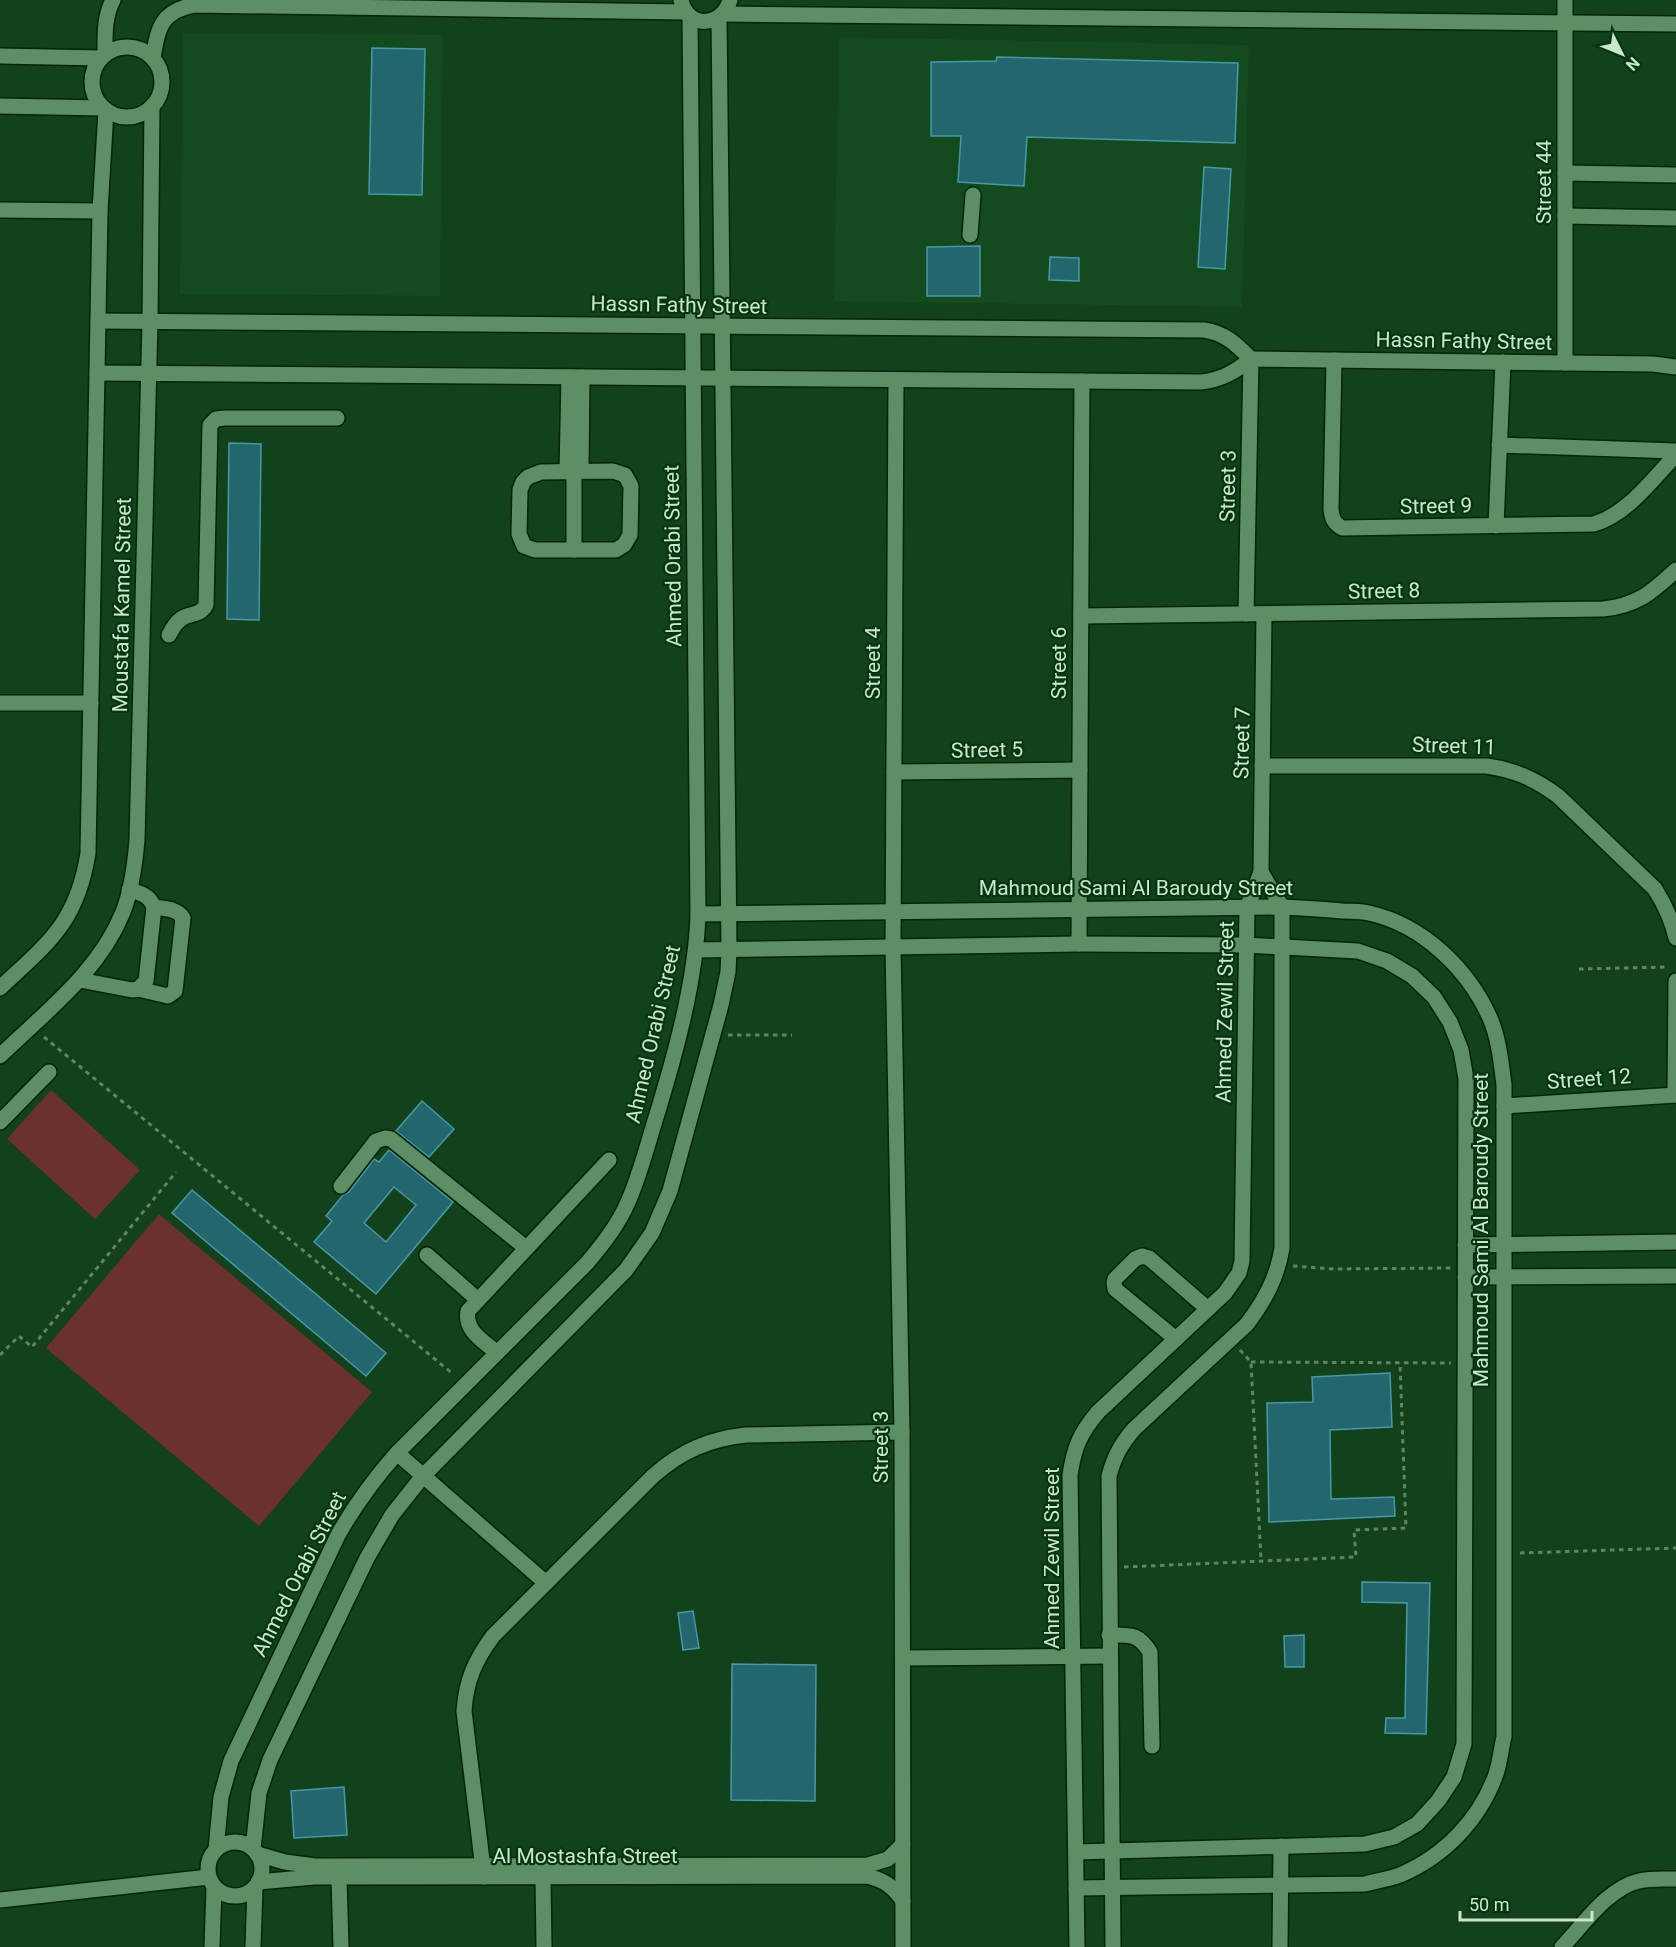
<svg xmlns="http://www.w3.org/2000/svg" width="1676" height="1947" font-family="Roboto,sans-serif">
  <rect width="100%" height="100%" fill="#12411b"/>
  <!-- built -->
  <g fill="#134a1e">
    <path d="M183,33L443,35L440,296L180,294Z"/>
    <path d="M839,37L1249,45L1242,307L834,301Z"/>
  </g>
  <!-- green -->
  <g fill="#6b322d">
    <path d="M51,1090L140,1170L95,1219L7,1139Z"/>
    <path d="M159,1214L372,1392L259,1526L46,1348Z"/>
  </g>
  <!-- building -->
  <g fill="#24666e" stroke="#459aa5" stroke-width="1.5" fill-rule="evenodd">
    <path d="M372,48L425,49L422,195L369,194Z"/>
    <path d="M997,57L1238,63L1235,143L1027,137L1024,186L958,182L961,136H931V62L996,61Z"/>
    <path d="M1204,167L1231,169L1225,269L1198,267Z"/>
    <path d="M980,246V296H927V247Z"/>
    <path d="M1050,257L1079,258V281L1049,280Z"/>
    <path d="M229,443L261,444L259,620L227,619Z"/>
    <path d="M422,1101L454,1129L429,1157L396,1131Z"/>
    <path d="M389,1150L453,1202L376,1294L314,1242L332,1221L326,1216L343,1195L349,1192L374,1159L379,1162ZM394,1187L416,1205L386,1242L364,1223Z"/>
    <path d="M192,1190L386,1353L366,1376L172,1213Z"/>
    <path d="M1390,1373L1392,1427L1330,1430L1331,1499L1394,1497L1395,1516L1269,1522L1267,1403L1313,1402L1312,1377Z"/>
    <path d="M1362,1582L1430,1583L1426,1734L1385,1733L1386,1718H1405L1407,1603L1362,1602Z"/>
    <path d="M693,1611L699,1648L683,1650L678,1613Z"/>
    <path d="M1304,1635V1667H1285L1284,1636Z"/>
    <path d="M732,1664L816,1665L815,1801L731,1800Z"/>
    <path d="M344,1787L347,1835L294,1838L291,1791Z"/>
  </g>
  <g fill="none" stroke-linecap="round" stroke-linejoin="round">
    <!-- minor casing -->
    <g stroke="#022609" stroke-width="18">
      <g id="minor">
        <path d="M681,0C687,29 722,28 730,0"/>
        <path d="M724,14L1676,24"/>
        <circle cx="127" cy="82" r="35"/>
        <path d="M105,54C105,36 104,17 113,0"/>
        <path d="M0,56L101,58"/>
        <path d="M153,58C158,28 161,11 194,5L686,12"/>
        <path d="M0,106L103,108"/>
        <path d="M1565,173L1676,175"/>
        <path d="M0,210L100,211"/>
        <path d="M1565,216L1676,218"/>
        <path d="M970,235L973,195"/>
        <path d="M98,321L1204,330C1225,333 1236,344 1251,359"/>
        <path d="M1334,360L1331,509C1332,519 1334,523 1342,528L1594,524C1628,514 1652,479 1676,455"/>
        <path d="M1565,363V0"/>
        <path d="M97,373L1201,382C1221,380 1235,372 1251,359L1653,364L1676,367"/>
        <path d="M896,380L893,947L902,1432L903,1947"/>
        <path d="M1499,445L1676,451"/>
        <path d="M574,471V550"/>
        <path d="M581,471L582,377"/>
        <path d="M613,471L625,475L631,486L630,535L624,545L616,550H535L524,546L519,534L520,490L523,482L528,477L541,472Z"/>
        <path d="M567,472L569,377"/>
        <path d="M1496,526L1503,362"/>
        <path d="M1246,614L1251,359"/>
        <path d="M1081,616L1603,609C1637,606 1652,592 1676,570"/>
        <path d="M169,635C172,629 175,623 181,619C190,612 199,617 206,605L210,425L216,419L225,418H337"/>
        <path d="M0,703H91"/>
        <path d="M1262,766H1487C1515,770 1535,779 1558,796L1655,889C1665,905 1672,920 1676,938"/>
        <path d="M894,772L1080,770"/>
        <path d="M698,914L1282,907C1302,908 1322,909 1342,911C1350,911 1360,911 1369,913C1423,925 1468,969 1490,1018C1499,1039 1501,1062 1504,1085V1737C1501,1749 1500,1762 1496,1774C1480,1819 1445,1856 1400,1875C1389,1879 1376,1881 1365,1884L1076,1888"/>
        <path d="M1079,944L1082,381"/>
        <path d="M696,950L1079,944L1246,945L1358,951L1387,961L1412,976L1434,997L1450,1022L1461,1050L1466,1079L1464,1744L1454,1777L1438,1801L1417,1824L1394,1837L1365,1844L1076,1852"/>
        <path d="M80,980L132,990L138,989L146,981L154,907C149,895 141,893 129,890"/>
        <path d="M0,988C48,943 77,923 88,853L100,211L106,110"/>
        <path d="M138,989L168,996L175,991L183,918C177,908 164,909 154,907"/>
        <path d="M0,1056C45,1012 99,972 123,912C132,889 135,864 137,840L150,321L152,106"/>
        <path d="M1675,1095L1676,981"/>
        <path d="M1504,1106L1676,1095"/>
        <path d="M0,1122L49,1072"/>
        <path d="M341,1186L376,1141L385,1138L391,1139L526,1248"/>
        <path d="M1465,1245L1676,1242"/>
        <path d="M427,1255L478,1300"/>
        <path d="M1465,1277L1676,1276"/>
        <path d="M1176,1339L1115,1289L1114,1282L1115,1279L1135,1259L1142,1256L1149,1258L1208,1309"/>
        <path d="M497,1353C484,1341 464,1331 468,1311L609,1160"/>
        <path d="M397,1453L546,1583"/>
        <path d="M1109,1635C1130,1635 1138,1633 1150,1652L1152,1746"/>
        <path d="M903,1658L1110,1656"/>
        <circle cx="235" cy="1869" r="27"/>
        <path d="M216,1849L221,1797L231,1761L338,1535C355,1505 374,1479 397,1453L587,1263C603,1244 618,1225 628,1202C639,1177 646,1150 654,1124C674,1059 696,982 698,914L690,16"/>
        <path d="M253,1849L259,1793L270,1760L367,1558L392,1515L423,1476L626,1270L652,1233L670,1191L721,1005L728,972L729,950L719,17"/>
        <path d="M257,1854L285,1862L315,1866L868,1865L888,1859L903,1844"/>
        <path d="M339,1877L341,1947"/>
        <path d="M484,1877L464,1711C466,1681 475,1660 493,1636L653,1476C681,1451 709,1439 746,1435L902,1432"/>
        <path d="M543,1877L544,1947"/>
        <path d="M258,1882L314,1877L867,1876C884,1880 894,1887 903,1901"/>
        <path d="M0,1900L209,1877"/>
        <path d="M212,1947L214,1887"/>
        <path d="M253,1947L255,1887"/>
        <path d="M1077,1947L1070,1475C1074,1448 1080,1433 1098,1412L1225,1293L1239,1273L1242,1261L1247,908L1261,872L1264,614"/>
        <path d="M1113,1947L1109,1476C1114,1457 1121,1444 1134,1429L1247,1324C1265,1300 1277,1278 1282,1248V907L1261,872"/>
        <path d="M1280,1947L1281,1846"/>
        <path d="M1562,1947C1583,1925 1608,1888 1639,1881C1651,1878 1664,1879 1676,1879"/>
      </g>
    </g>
    <!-- path -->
    <g stroke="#5f8565" stroke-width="3" stroke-dasharray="4.5 4.5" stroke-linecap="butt">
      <path d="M1579,969L1668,967"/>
      <path d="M728,1035H792"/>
      <path d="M44,1037L453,1374"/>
      <path d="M1293,1266L1333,1269L1451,1268"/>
      <path d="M1240,1350L1251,1362L1261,1560"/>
      <path d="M0,1355L19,1336L32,1347L176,1172"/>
      <path d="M1251,1362L1451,1363"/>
      <path d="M1520,1553L1676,1548"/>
      <path d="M1124,1567L1356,1557L1354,1530L1406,1528L1400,1363"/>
    </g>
    <!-- minor -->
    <use href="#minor" stroke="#5e8e63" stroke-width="15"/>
  </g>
  <g text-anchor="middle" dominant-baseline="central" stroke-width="4.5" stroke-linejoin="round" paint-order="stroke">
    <!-- street labels -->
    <g font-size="21" fill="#cce5ce" stroke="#043710">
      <text transform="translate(1544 182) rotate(-90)">Street 44</text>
      <text transform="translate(679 305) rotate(1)">Hassn Fathy Street</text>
      <text transform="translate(1464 341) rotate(1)">Hassn Fathy Street</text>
      <text transform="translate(1228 486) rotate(-89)">Street 3</text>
      <text transform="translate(1436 506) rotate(-1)">Street 9</text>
      <text transform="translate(673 556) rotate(-91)">Ahmed Orabi Street</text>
      <text transform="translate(1384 591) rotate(-1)">Street 8</text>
      <text transform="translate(122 605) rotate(-89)">Moustafa Kamel Street</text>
      <text transform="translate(873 663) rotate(-90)">Street 4</text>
      <text transform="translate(1059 663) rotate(-90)">Street 6</text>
      <text transform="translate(1242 743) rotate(-89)">Street 7</text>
      <text transform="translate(1454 746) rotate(2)">Street 11</text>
      <text transform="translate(987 750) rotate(-1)">Street 5</text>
      <text x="1136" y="888">Mahmoud Sami Al Baroudy Street</text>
      <text transform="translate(1225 1012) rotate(-89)">Ahmed Zewil Street</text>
      <text transform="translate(653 1034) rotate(-77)">Ahmed Orabi Street</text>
      <text transform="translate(1589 1079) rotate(-4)">Street 12</text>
      <text transform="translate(1481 1230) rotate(-90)">Mahmoud Sami Al Baroudy Street</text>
      <text transform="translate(881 1447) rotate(-90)">Street 3</text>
      <text transform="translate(1052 1558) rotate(-90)">Ahmed Zewil Street</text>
      <text transform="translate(299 1574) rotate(-63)">Ahmed Orabi Street</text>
      <text x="585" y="1856">Al Mostashfa Street</text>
    </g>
  </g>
  <!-- north arrow -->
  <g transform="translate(1622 54) rotate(133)" stroke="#043710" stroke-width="4.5" paint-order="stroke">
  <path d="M0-4.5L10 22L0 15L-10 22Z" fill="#cce5ce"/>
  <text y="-9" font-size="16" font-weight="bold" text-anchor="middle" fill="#cce5ce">N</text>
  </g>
  <!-- scale -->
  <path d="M1460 1911v9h132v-9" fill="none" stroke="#cce5ce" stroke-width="3"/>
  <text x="1469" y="1911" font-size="18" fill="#cce5ce" stroke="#043710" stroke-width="4.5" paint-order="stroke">50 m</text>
</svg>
